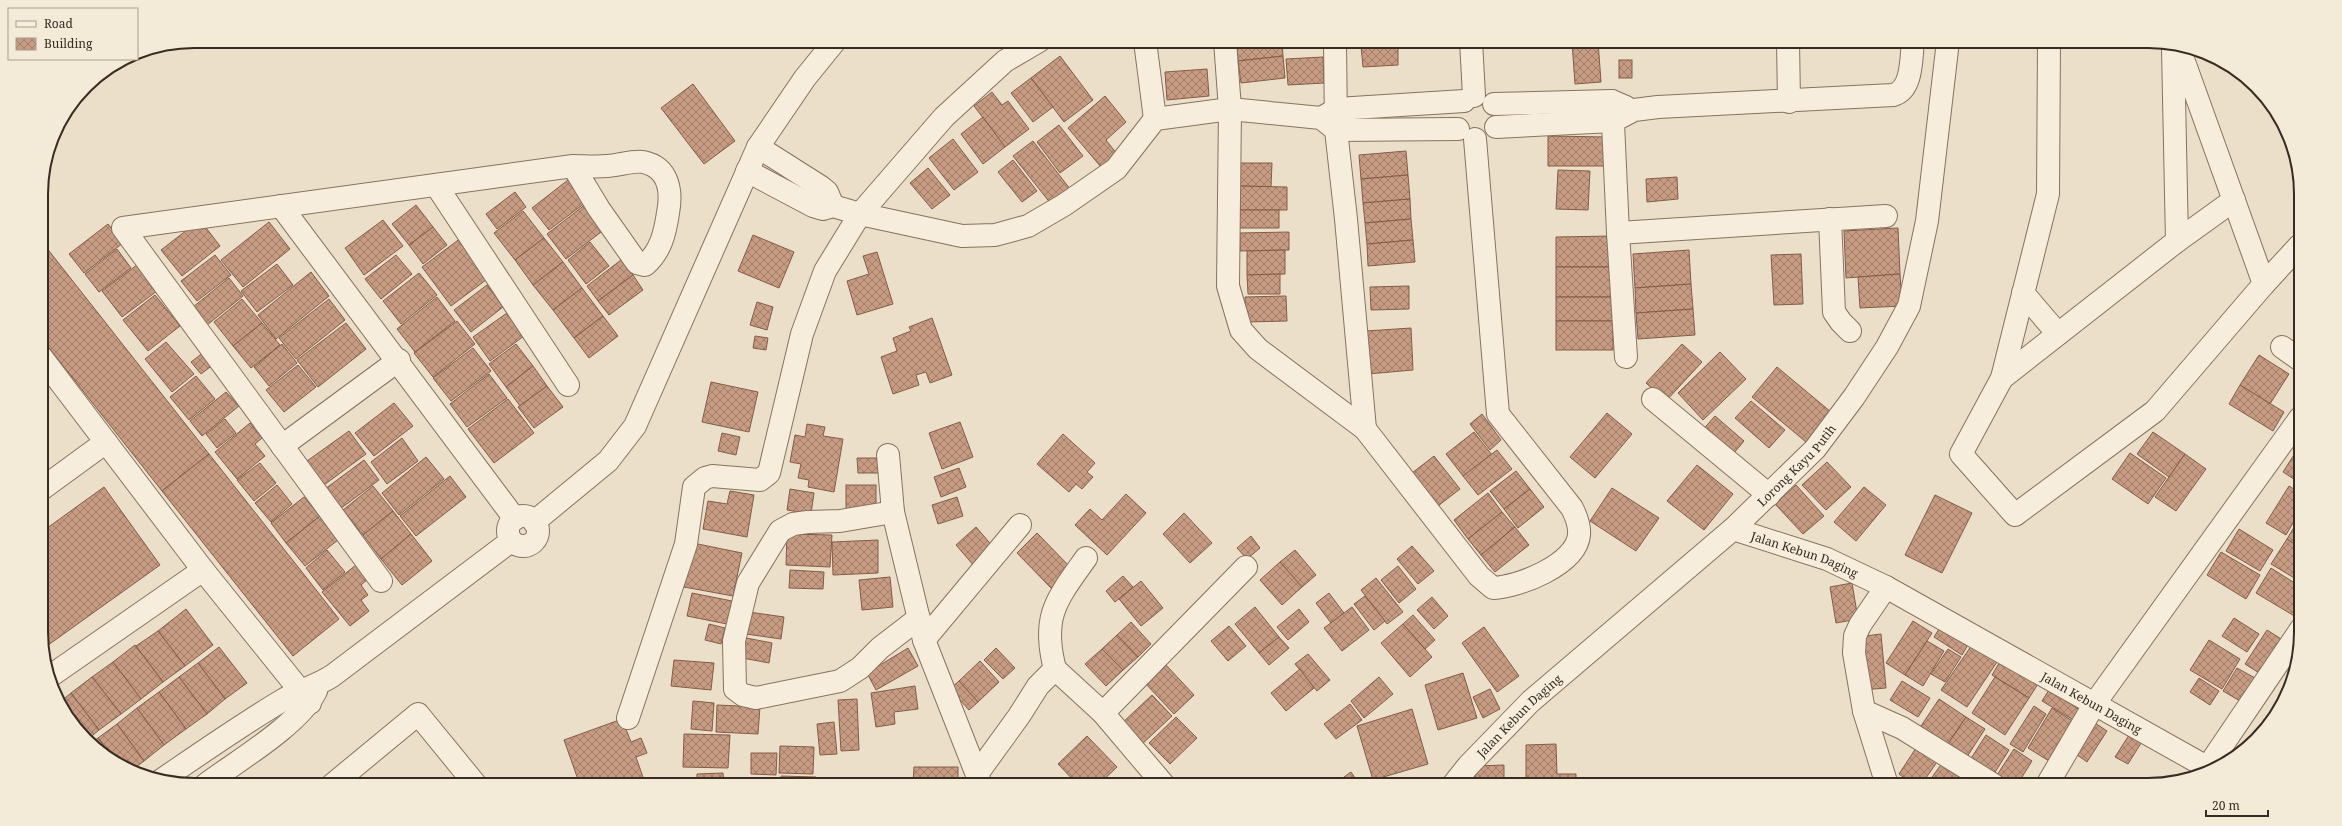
<svg xmlns="http://www.w3.org/2000/svg" width="2342" height="826" font-family="'Noto Serif',serif">
  <defs>
    <pattern id="building-cross-hatch" width="8" height="8" patternUnits="userSpaceOnUse"><rect width="8" height="8" fill="#c69b82"/><path d="M0 0l8 8M0 8l8-8" fill="none" stroke="#a27f6a"/></pattern>
  </defs>
  <rect width="100%" height="100%" fill="#ebdfc9"/>
  <!-- building -->
  <g fill="url(#building-cross-hatch)" stroke="#845c47">
    <path d="M1236,41H1264L1236,44Z"/>
    <path d="M1264,41H1282L1283,56L1238,61L1236,44Z"/>
    <path d="M1361,41H1397L1398,44L1361,46Z"/>
    <path d="M1598,41L1601,82L1575,84L1572,43Z"/>
    <path d="M1398,44V65L1363,67L1361,46Z"/>
    <path d="M1060,56L1093,100L1064,122L1031,78Z"/>
    <path d="M1283,56L1285,78L1241,83L1238,61Z"/>
    <path d="M1323,57L1324,83L1288,85L1286,59Z"/>
    <rect x="1619" y="60" width="13" height="18"/>
    <path d="M1207,69L1209,96L1167,100L1165,72Z"/>
    <path d="M1031,78L1053,107L1033,122L1011,93Z"/>
    <path d="M693,84L735,141L704,164L661,108Z"/>
    <path d="M992,92L1002,105L1008,101L1029,129L1005,147L974,106Z"/>
    <path d="M1105,96L1126,122L1106,140L1117,154L1101,167L1068,128Z"/>
    <path d="M983,117L1005,147L983,164L961,134Z"/>
    <path d="M1059,125L1083,156L1060,173L1037,142Z"/>
    <path d="M1548,136L1606,137L1605,166H1548Z"/>
    <path d="M953,139L978,172L954,190L929,158Z"/>
    <path d="M1033,141L1070,189L1051,204L1013,156Z"/>
    <path d="M1406,151L1408,175L1361,179L1359,155Z"/>
    <path d="M1013,160L1037,191L1022,202L998,172Z"/>
    <path d="M1240,163H1272L1271,187L1240,186Z"/>
    <path d="M928,168L950,195L932,209L910,183Z"/>
    <path d="M1558,170L1590,171L1588,210L1556,209Z"/>
    <path d="M1408,175L1410,199L1363,203L1361,179Z"/>
    <path d="M1677,177L1678,199L1647,202L1646,179Z"/>
    <path d="M568,180L585,203L549,230L532,208Z"/>
    <path d="M1240,186L1287,187V210H1240Z"/>
    <path d="M515,192L526,207L497,229L486,214Z"/>
    <path d="M1410,199L1411,219L1365,223L1363,203Z"/>
    <path d="M586,204L605,229L566,259L547,234Z"/>
    <path d="M416,205L433,227L409,245L392,224Z"/>
    <path d="M1240,210H1279V228H1239Z"/>
    <path d="M523,211L544,238L515,260L494,233Z"/>
    <path d="M1411,219L1413,240L1367,244L1365,223Z"/>
    <path d="M200,220L220,246L182,276L161,250Z"/>
    <path d="M383,220L403,246L364,275L345,248Z"/>
    <path d="M269,222L290,249L243,287L221,260Z"/>
    <path d="M108,224L123,243L84,273L69,254Z"/>
    <path d="M433,227L447,245L423,264L409,245Z"/>
    <path d="M1898,228L1900,274L1846,278L1844,231Z"/>
    <path d="M1289,232V250L1240,251V233Z"/>
    <path d="M753,235L794,252L779,288L738,271Z"/>
    <path d="M1612,236V267H1556V237Z"/>
    <path d="M461,238L490,277L451,306L422,267Z"/>
    <path d="M544,238L563,262L533,285L515,260Z"/>
    <path d="M1413,240L1415,262L1368,266L1367,244Z"/>
    <path d="M42,242L209,454L162,491L42,339Z"/>
    <path d="M590,242L609,266L586,284L568,260Z"/>
    <path d="M117,249L131,268L99,292L85,274Z"/>
    <path d="M1285,250V274L1247,275V251Z"/>
    <path d="M1689,250L1691,284L1635,288L1633,254Z"/>
    <path d="M877,252L893,304L857,315L847,281L869,274L863,256Z"/>
    <path d="M1801,254L1803,304L1774,305L1771,255Z"/>
    <path d="M215,255L231,275L197,301L181,281Z"/>
    <path d="M396,255L412,274L381,299L365,279Z"/>
    <path d="M621,260L633,275L598,301L587,286Z"/>
    <path d="M563,262L582,288L553,310L533,285Z"/>
    <path d="M277,264L293,285L257,312L241,291Z"/>
    <path d="M137,265L157,291L122,317L102,291Z"/>
    <rect x="1556" y="267" width="56" height="30"/>
    <path d="M311,272L329,296L276,339L258,315Z"/>
    <path d="M419,273L437,295L401,324L383,301Z"/>
    <path d="M1280,274V294H1248L1247,275Z"/>
    <path d="M1900,274L1902,306L1860,308L1858,277Z"/>
    <path d="M633,275L643,290L609,315L598,301Z"/>
    <path d="M229,278L243,296L207,325L193,307Z"/>
    <path d="M1691,284L1693,309L1636,313L1635,288Z"/>
    <path d="M487,285L503,307L471,332L454,310Z"/>
    <path d="M1409,286V309L1371,310L1370,287Z"/>
    <path d="M582,288L603,316L574,338L553,310Z"/>
    <path d="M155,295L180,326L148,351L123,320Z"/>
    <path d="M1286,296L1287,321L1246,322L1245,297Z"/>
    <path d="M437,297L455,321L415,352L397,329Z"/>
    <path d="M1556,297H1612L1613,321H1556Z"/>
    <path d="M242,299L262,323L233,346L214,322Z"/>
    <path d="M329,299L345,320L296,359L279,338Z"/>
    <path d="M757,302L773,307L767,330L750,325Z"/>
    <path d="M1693,309L1695,335L1638,339L1636,313Z"/>
    <path d="M507,313L524,336L490,361L473,337Z"/>
    <path d="M603,316L618,336L589,358L574,338Z"/>
    <path d="M932,318L952,375L930,383L926,372L916,375L919,385L893,394L881,357L897,351L893,338L911,331L909,327Z"/>
    <path d="M457,321L475,344L433,377L414,353Z"/>
    <rect x="1556" y="321" width="57" height="29"/>
    <path d="M262,323L280,345L251,368L233,346Z"/>
    <path d="M346,323L366,349L318,387L297,360Z"/>
    <path d="M1411,328L1413,370L1368,374L1366,331Z"/>
    <path d="M755,336L768,338L766,350L753,348Z"/>
    <path d="M166,342L194,374L172,392L145,359Z"/>
    <path d="M282,344L297,363L269,386L254,367Z"/>
    <path d="M516,344L533,366L506,387L489,364Z"/>
    <path d="M1682,344L1702,362L1666,401L1646,383Z"/>
    <path d="M473,348L491,371L451,401L433,378Z"/>
    <path d="M204,352L214,364L201,374L191,362Z"/>
    <path d="M1720,352L1746,379L1703,420L1678,393Z"/>
    <path d="M2259,355L2289,374L2270,404L2240,385Z"/>
    <path d="M298,365L316,387L284,412L266,390Z"/>
    <path d="M533,366L547,386L520,406L506,387Z"/>
    <path d="M1777,367L1831,412L1806,442L1752,397Z"/>
    <path d="M489,374L507,398L467,427L450,404Z"/>
    <path d="M196,376L215,399L189,420L170,397Z"/>
    <path d="M711,382L758,392L749,432L702,422Z"/>
    <path d="M2240,385L2284,412L2273,431L2229,404Z"/>
    <path d="M547,386L563,407L534,428L518,407Z"/>
    <path d="M226,392L239,406L202,436L190,421Z"/>
    <path d="M508,399L534,433L494,463L468,429Z"/>
    <path d="M1751,401L1785,430L1769,448L1735,418Z"/>
    <path d="M394,403L413,426L374,456L355,433Z"/>
    <path d="M1607,413L1632,434L1595,478L1570,457Z"/>
    <path d="M1482,414L1501,440L1490,450L1470,424Z"/>
    <path d="M1715,416L1744,441L1729,459L1700,433Z"/>
    <path d="M225,419L236,433L217,448L206,434Z"/>
    <path d="M960,422L973,457L942,469L929,433Z"/>
    <path d="M250,423L262,438L255,444L265,456L237,479L215,452Z"/>
    <path d="M807,424L825,427L823,436L843,439L834,492L808,487L809,480L798,478L801,464L790,462L795,435L805,437Z"/>
    <path d="M349,431L366,454L324,485L307,461Z"/>
    <path d="M1474,432L1492,455L1463,476L1446,454Z"/>
    <path d="M2153,432L2185,454L2169,477L2137,454Z"/>
    <path d="M722,433L740,437L736,455L718,451Z"/>
    <path d="M1063,434L1095,463L1087,472L1093,477L1082,489L1076,484L1069,492L1037,464Z"/>
    <path d="M402,438L418,461L387,484L371,462Z"/>
    <path d="M1497,450L1512,469L1478,495L1463,476Z"/>
    <path d="M2297,450L2300,452V483L2283,472Z"/>
    <path d="M2130,453L2166,478L2148,504L2112,479Z"/>
    <path d="M209,454L339,619L293,656L162,491Z"/>
    <path d="M2185,454L2206,469L2176,511L2155,497Z"/>
    <path d="M1434,456L1460,489L1438,506L1412,473Z"/>
    <path d="M426,457L444,479L399,515L382,493Z"/>
    <path d="M857,458H879V473H858Z"/>
    <path d="M364,460L379,480L340,509L325,489Z"/>
    <path d="M1827,462L1851,487L1826,510L1802,485Z"/>
    <path d="M260,463L276,483L254,501L237,480Z"/>
    <path d="M1697,465L1733,494L1704,530L1667,501Z"/>
    <path d="M959,468L966,487L941,497L934,477Z"/>
    <path d="M1516,471L1530,489L1504,509L1490,491Z"/>
    <path d="M450,476L466,497L416,536L400,516Z"/>
    <path d="M277,485L292,504L271,522L255,503Z"/>
    <rect x="846" y="485" width="30" height="27"/>
    <path d="M1796,485L1824,516L1803,534L1775,504Z"/>
    <path d="M373,486L393,511L363,535L343,510Z"/>
    <path d="M2289,486L2300,493V511L2286,535L2266,523Z"/>
    <path d="M104,487L160,565L44,648L43,531Z"/>
    <path d="M1864,487L1886,505L1856,541L1834,522Z"/>
    <path d="M1612,488L1659,518L1636,551L1590,521Z"/>
    <path d="M790,489L814,493L811,514L787,510Z"/>
    <path d="M1530,489L1544,507L1518,528L1504,509Z"/>
    <path d="M730,491L754,495L747,537L703,529L708,501L727,504Z"/>
    <path d="M1488,493L1502,512L1468,539L1454,520Z"/>
    <path d="M1126,494L1146,513L1107,555L1075,525L1090,509L1102,520Z"/>
    <path d="M1935,495L1972,513L1942,573L1905,555Z"/>
    <path d="M304,497L320,516L286,543L271,523Z"/>
    <path d="M957,497L963,516L938,524L932,505Z"/>
    <path d="M393,511L411,534L381,559L363,535Z"/>
    <path d="M1502,512L1515,527L1481,555L1468,539Z"/>
    <path d="M1184,513L1212,543L1190,563L1163,534Z"/>
    <path d="M320,516L338,540L305,566L286,543Z"/>
    <path d="M2300,517V548L2287,539Z"/>
    <path d="M976,527L995,549L975,567L956,545Z"/>
    <path d="M1515,527L1529,545L1495,572L1481,555Z"/>
    <path d="M2239,529L2273,550L2260,571L2226,551Z"/>
    <path d="M1037,533L1071,568L1051,588L1017,553Z"/>
    <path d="M411,534L432,561L402,585L381,559Z"/>
    <path d="M787,534L832,535L830,567L786,565Z"/>
    <path d="M1251,536L1260,548L1247,559L1237,548Z"/>
    <path d="M2287,539L2300,548L2301,582L2271,564Z"/>
    <path d="M878,540V573L833,575L832,542Z"/>
    <path d="M693,543L742,553L733,596L684,587Z"/>
    <path d="M1412,546L1434,571L1418,584L1397,559Z"/>
    <path d="M327,550L345,572L323,590L306,568Z"/>
    <path d="M1295,550L1316,575L1302,587L1280,562Z"/>
    <path d="M2221,552L2260,575L2246,599L2207,575Z"/>
    <path d="M1280,562L1302,587L1282,605L1260,580Z"/>
    <path d="M356,565L368,579L361,585L368,595L361,600L369,611L350,626L322,592Z"/>
    <path d="M1398,566L1416,589L1399,603L1381,580Z"/>
    <path d="M2271,568L2301,587V609L2296,617L2256,593Z"/>
    <path d="M790,570L824,572L823,589L789,588Z"/>
    <path d="M1123,576L1133,587L1115,602L1106,591Z"/>
    <path d="M890,577L893,607L862,610L859,580Z"/>
    <path d="M1376,578L1403,612L1387,624L1361,590Z"/>
    <path d="M1141,581L1163,608L1141,626L1119,599Z"/>
    <path d="M1852,583L1858,619L1836,623L1830,587Z"/>
    <path d="M692,593L732,601L727,624L687,616Z"/>
    <path d="M1329,593L1344,613L1331,623L1316,603Z"/>
    <path d="M1365,596L1385,621L1374,630L1354,604Z"/>
    <path d="M1432,597L1448,616L1434,629L1417,610Z"/>
    <path d="M1255,607L1279,637L1259,653L1235,624Z"/>
    <path d="M1352,607L1369,630L1342,651L1324,628Z"/>
    <path d="M186,609L213,645L185,666L158,631Z"/>
    <path d="M1299,609L1309,622L1288,640L1277,627Z"/>
    <path d="M749,612L784,617L781,639L746,634Z"/>
    <path d="M1413,615L1435,640L1425,649L1403,624Z"/>
    <path d="M2234,618L2259,634L2247,652L2222,636Z"/>
    <path d="M1913,621L1932,633L1905,675L1886,663Z"/>
    <path d="M1131,622L1151,644L1138,657L1117,635Z"/>
    <path d="M709,624L725,628L721,644L705,640Z"/>
    <path d="M1403,624L1432,657L1410,677L1381,643Z"/>
    <path d="M1229,626L1246,646L1228,661L1211,641Z"/>
    <path d="M1941,626L1969,643L1962,655L1934,637Z"/>
    <path d="M1484,627L1519,676L1497,692L1462,643Z"/>
    <path d="M2267,630L2286,642L2264,676L2245,664Z"/>
    <path d="M158,631L185,666L163,682L136,646Z"/>
    <path d="M1881,634L1886,688L1862,690L1857,637Z"/>
    <path d="M1117,635L1138,657L1123,670L1102,649Z"/>
    <path d="M741,637L772,643L769,663L737,657Z"/>
    <path d="M1279,637L1289,648L1269,665L1259,653Z"/>
    <path d="M2209,640L2240,659L2222,689L2190,670Z"/>
    <path d="M1927,641L1944,651L1923,686L1905,675Z"/>
    <path d="M1974,642L1999,659L1967,707L1941,690Z"/>
    <path d="M135,645L163,682L141,699L113,662Z"/>
    <path d="M219,647L247,683L225,699L198,663Z"/>
    <path d="M908,648L918,666L876,690L867,673Z"/>
    <path d="M996,648L1015,668L1003,679L984,660Z"/>
    <path d="M1102,649L1123,670L1106,686L1085,664Z"/>
    <path d="M1948,649L1961,657L1945,682L1931,674Z"/>
    <path d="M1308,654L1330,680L1317,691L1295,664Z"/>
    <path d="M674,660L714,663L711,690L671,686Z"/>
    <path d="M2001,660L2038,684L2029,698L1992,675Z"/>
    <path d="M980,661L999,682L978,702L959,681Z"/>
    <path d="M113,662L141,699L121,714L92,677Z"/>
    <path d="M198,663L225,699L207,714L179,677Z"/>
    <path d="M1166,665L1194,695L1174,714L1145,683Z"/>
    <path d="M2237,668L2255,678L2240,701L2223,691Z"/>
    <path d="M1300,669L1314,688L1286,711L1271,693Z"/>
    <path d="M1463,673L1477,718L1438,730L1425,685Z"/>
    <path d="M92,677L121,714L99,730L71,693Z"/>
    <path d="M179,677L207,714L186,729L159,692Z"/>
    <path d="M1379,677L1393,694L1364,718L1351,701Z"/>
    <path d="M1995,677L2029,698L2005,735L1972,713Z"/>
    <path d="M2199,678L2219,691L2210,705L2190,692Z"/>
    <path d="M959,681L978,702L969,710L950,689Z"/>
    <path d="M1902,681L1930,698L1918,717L1890,700Z"/>
    <path d="M915,686L918,709L894,712L895,724L876,727L871,693Z"/>
    <path d="M1490,689L1500,709L1483,718L1473,697Z"/>
    <path d="M2049,690L2083,712L2077,722L2042,701Z"/>
    <path d="M159,692L186,729L164,745L137,708Z"/>
    <path d="M71,693L99,730L87,740L79,733L59,703Z"/>
    <path d="M1152,695L1172,716L1140,746L1120,725Z"/>
    <path d="M857,699L859,750L841,751L838,700Z"/>
    <path d="M1939,699L1966,717L1946,747L1919,729Z"/>
    <path d="M693,701L714,703L712,731L691,729Z"/>
    <path d="M1350,704L1362,720L1336,739L1324,724Z"/>
    <path d="M717,705L760,707L758,734L716,732Z"/>
    <path d="M2034,706L2046,714L2023,752L2010,744Z"/>
    <path d="M137,708L164,745L144,761L117,724Z"/>
    <path d="M2052,708L2074,722L2049,761L2028,748Z"/>
    <path d="M1412,709L1428,764L1373,780L1357,726Z"/>
    <path d="M1176,717L1197,738L1170,764L1149,743Z"/>
    <path d="M1966,717L1985,729L1965,760L1946,747Z"/>
    <path d="M622,719L631,742L641,738L647,753L636,757L645,783L639,785H580L564,740Z"/>
    <path d="M2089,719L2107,731L2087,762L2069,749Z"/>
    <path d="M834,722L837,754L820,755L817,724Z"/>
    <path d="M117,724L144,761L132,770L117,763L98,738Z"/>
    <path d="M2131,732L2143,740L2128,764L2115,757Z"/>
    <path d="M684,734L730,735L728,768L683,767Z"/>
    <path d="M1986,735L2009,750L1992,777L1968,763Z"/>
    <path d="M1087,736L1117,767L1098,785H1078L1058,764Z"/>
    <path d="M98,738L117,763L109,759L91,743Z"/>
    <path d="M1556,744L1557,774H1576V785H1526V745Z"/>
    <path d="M780,746L814,747L813,774L779,773Z"/>
    <path d="M1916,748L1937,762L1921,785H1914L1899,774Z"/>
    <path d="M2014,749L2032,761L2017,785H2012L1997,775Z"/>
    <path d="M751,753H777L776,775L751,774Z"/>
    <path d="M1943,762L1968,781L1965,785L1927,784Z"/>
    <path d="M1504,765V785H1475V766Z"/>
    <path d="M914,767H958V785H913Z"/>
    <path d="M1351,772L1360,785H1333Z"/>
    <path d="M723,773L724,785H697V774Z"/>
    <path d="M781,776L816,777V785H780Z"/>
    <path d="M747,778H777L776,785H747Z"/>
    <path d="M1114,779L1119,785H1108Z"/>
    <rect x="826" y="782" width="30" height="3"/>
  </g>
  <g fill="none" stroke-linecap="round" stroke-linejoin="round">
    <!-- minor casing -->
    <g stroke="#87725f" stroke-width="24">
      <g id="minor">
        <path d="M1145,41L1155,119"/>
        <path d="M1225,41L1230,109L1228,286L1241,330L1258,349L1365,429L1479,576L1493,588C1518,587 1576,565 1579,535C1580,525 1576,516 1572,508L1498,414L1475,139"/>
        <path d="M1335,41L1336,130L1346,219L1365,429"/>
        <path d="M1471,41L1474,96"/>
        <path d="M1788,41L1789,102"/>
        <path d="M2049,41L2048,194L2002,378L1961,454L2015,515L2155,411L2264,284L2178,45"/>
        <path d="M1612,101L1618,233L1626,357"/>
        <path d="M1494,104L1612,101L1626,107"/>
        <path d="M1323,117L1337,109L1464,101"/>
        <path d="M1496,127L1613,121L1634,110L1658,107L1893,95C1913,90 1911,57 1913,41"/>
        <path d="M758,147L821,187L827,192L833,206"/>
        <path d="M747,171L813,206L823,209L833,206L860,214L962,236L995,235L1028,226L1064,205L1116,169L1155,119L1230,109L1321,118L1336,130L1458,129"/>
        <path d="M436,185L568,385"/>
        <path d="M281,206L515,519"/>
        <path d="M1830,219L1834,312L1841,322L1850,331"/>
        <path d="M1618,233L1886,216"/>
        <path d="M2177,241L2234,200"/>
        <path d="M2264,284L2299,246"/>
        <path d="M2023,293L2058,334"/>
        <path d="M2282,347L2299,359"/>
        <path d="M42,358L203,570L310,703"/>
        <path d="M2002,378L2177,241L2173,49"/>
        <path d="M1653,399L1769,495"/>
        <path d="M282,446L399,360"/>
        <path d="M888,455L893,512L924,640L981,785"/>
        <path d="M43,488L106,442"/>
        <path d="M893,512L840,521L808,522L793,524L780,531L748,583L734,641L735,689L743,695L756,698L840,681L860,668L880,648L919,618"/>
        <circle cx="523" cy="531" r="15"/>
        <path d="M534,522L608,461L635,426L758,147L805,78L835,41"/>
        <path id="s1" d="M1733,529L1815,449L1854,397L1887,347L1909,306L1927,221L1948,41"/>
        <path d="M381,581L123,228L573,166C584,166 596,167 607,166C618,166 633,160 643,162C669,167 672,192 668,213C665,233 661,251 645,265L637,263L599,209L573,166"/>
        <path d="M1886,587L1860,625L1855,636L1854,653L1864,711L1887,785"/>
        <path d="M924,640L1020,525"/>
        <path d="M1055,669C1041,616 1057,599 1086,558"/>
        <path d="M49,677L203,570"/>
        <path d="M1864,711L1902,728L1994,785"/>
        <path d="M1103,713L1246,567"/>
        <path d="M628,718L686,544L694,487L705,478L712,476L760,480L769,473L802,334L825,271L860,214L944,117L1005,61L1039,41"/>
        <path d="M2207,768L2301,629"/>
        <path d="M977,774L1019,716L1038,686L1055,669L1103,713L1164,785"/>
        <path d="M160,781C201,753 241,725 283,700C299,690 317,686 332,676L511,541"/>
        <path d="M205,785C237,761 299,725 316,691"/>
        <path d="M332,785L418,714L476,785"/>
        <path id="s2" d="M1453,785L1468,766L1531,701L1733,529L1827,559L1886,587L2212,770"/>
        <path d="M2047,785L2095,703L2300,418"/>
      </g>
    </g>
    <!-- minor -->
    <use href="#minor" stroke="#f7eddc" stroke-width="22"/>
  </g>
  <g text-anchor="middle" dominant-baseline="central" stroke-width="3.5" stroke-linejoin="round" paint-order="stroke">
    <!-- street labels -->
    <g font-size="12" fill="#382b21" stroke="#f3ead8">
      <text stroke="none"><textPath href="#s1" startOffset="90">Lorong Kayu Putih</textPath></text>
      <text stroke="none"><textPath href="#s2" startOffset="456">Jalan Kebun Daging</textPath></text>
      <text stroke="none"><textPath href="#s2" startOffset="780">Jalan Kebun Daging</textPath></text>
      <text stroke="none"><textPath href="#s2" startOffset="96">Jalan Kebun Daging</textPath></text>
    </g>
  </g>
  <!-- crop -->
  <path d="M0 0H2342V826H0ZM194 48H2148A146 146 0 0 1 2294 194V632A146 146 0 0 1 2148 778H194A146 146 0 0 1 48 632V194A146 146 0 0 1 194 48Z" fill="#f3ead8" fill-rule="evenodd"/>
  <path fill="none" stroke="#382b21" stroke-width="2" d="M194 48H2148A146 146 0 0 1 2294 194V632A146 146 0 0 1 2148 778H194A146 146 0 0 1 48 632V194A146 146 0 0 1 194 48Z"/>
  <!-- legend -->
  <rect x="8" y="8" width="130" height="52" fill="#f3ead8" stroke="#a89e8f"/>
  <rect x="16" y="21" width="20" height="6" fill="#f7eddc" stroke="#a89e8f"/>
  <text x="44" y="28" font-size="12" fill="#382b21">Road</text>
  <rect x="16" y="38" width="20" height="12" fill="url(#building-cross-hatch)" stroke="#a89e8f"/>
  <text x="44" y="48" font-size="12" fill="#382b21">Building</text>
  <!-- scale -->
  <path d="M2206 810v6h62v-6" fill="none" stroke="#382b21" stroke-width="2"/>
  <text x="2212" y="810" font-size="12" fill="#382b21" stroke="#f3ead8" stroke-width="3" paint-order="stroke">20 m</text>
</svg>
